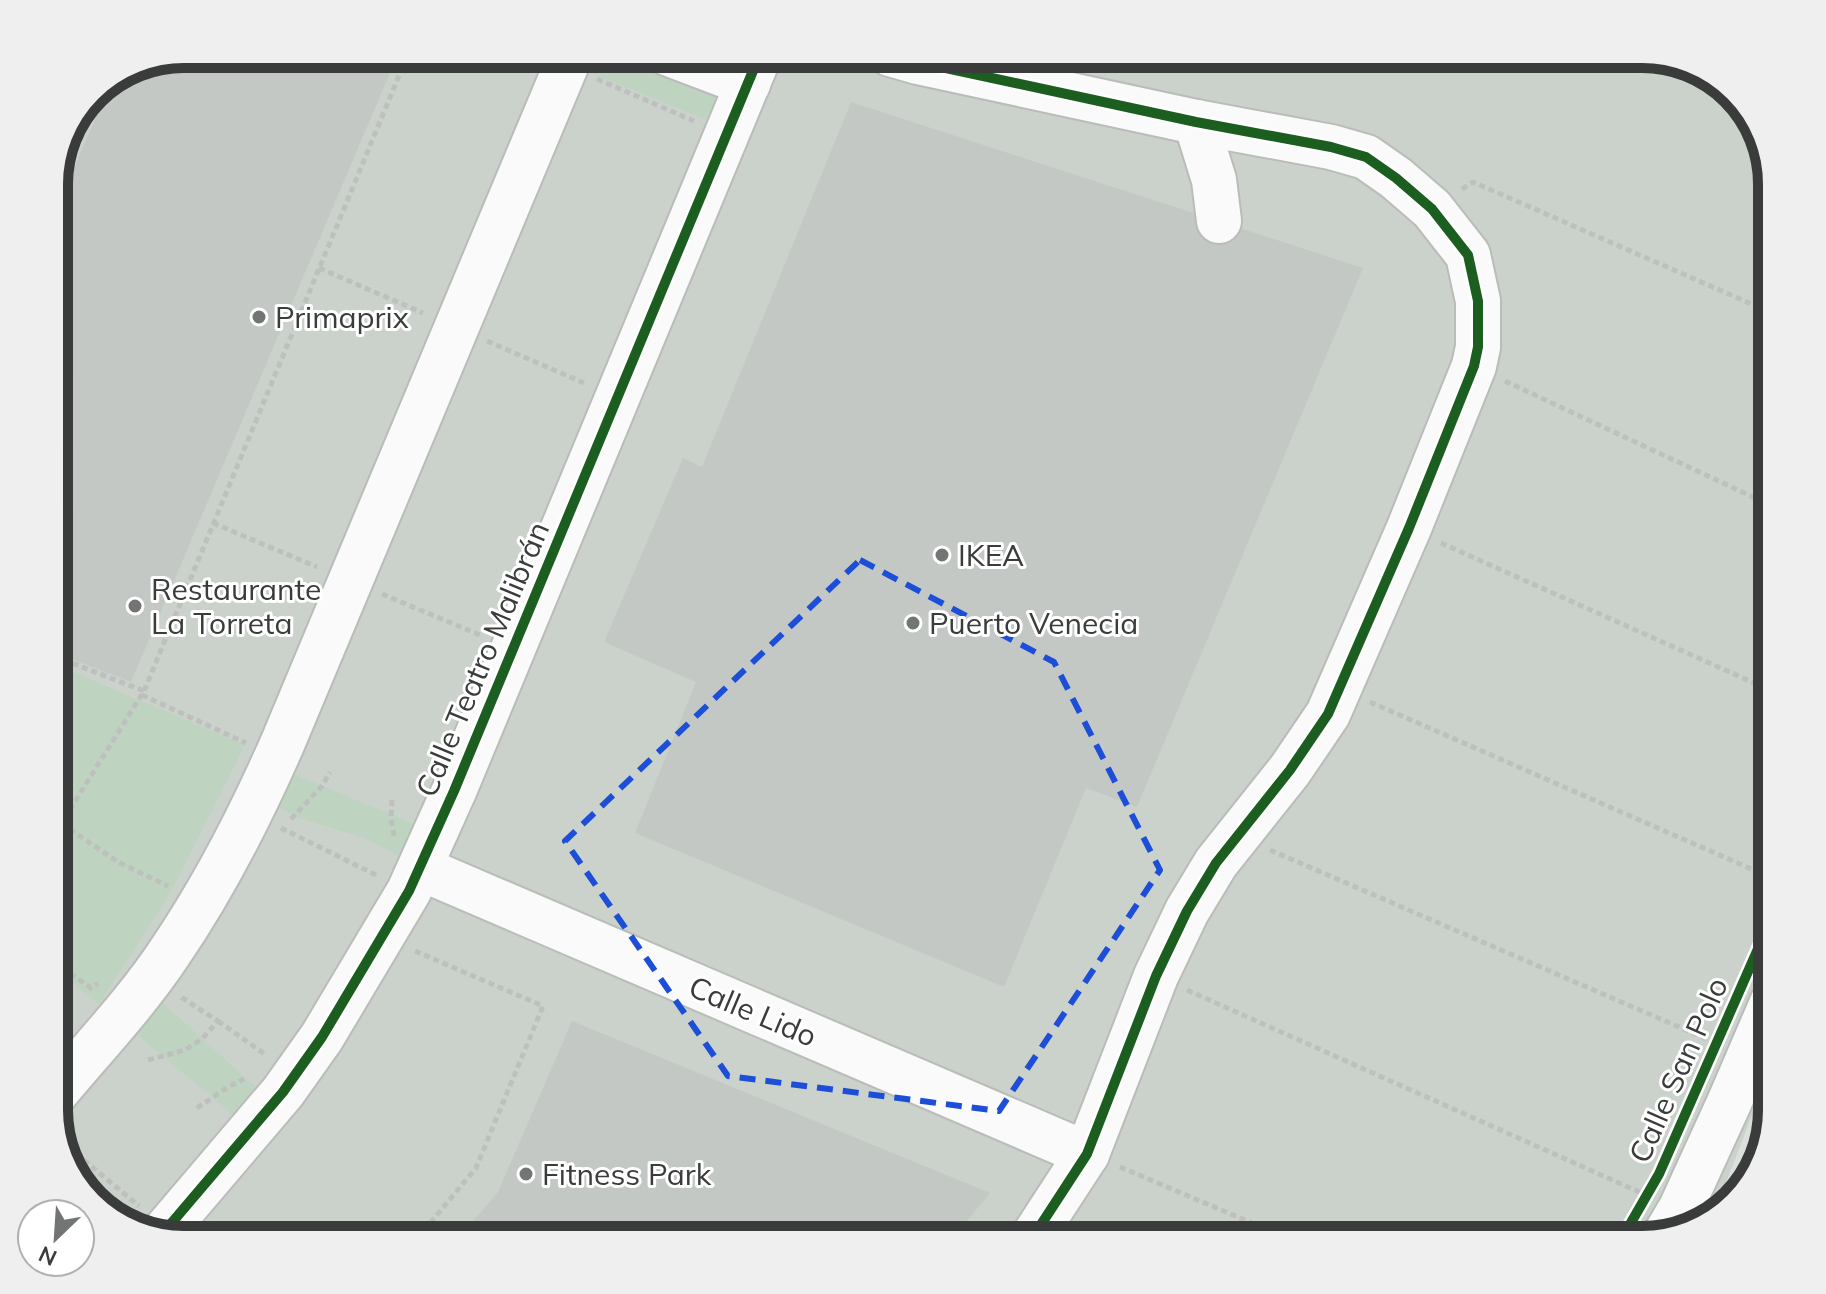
<svg xmlns="http://www.w3.org/2000/svg" width="1826" height="1294" font-family="Mulish,sans-serif">
  <rect width="100%" height="100%" fill="#dbe0dc"/>
  <!-- built -->
  <path fill="#cad2cb" d="M184,54H1643L1721,81L1758,126L1772,183V1064L1713,1216L1700,1226L1642,1240H183L105,1213L71,1175L54,1118V175L98,87Z"/>
  <!-- green -->
  <g fill="#bfd3c1">
    <path d="M596,54H614L711,93L716,99L718,106L710,117L702,118L594,74L590,68V62Z"/>
    <path d="M54,664L245,745L169,895L99,1004L54,968Z"/>
    <path d="M291,773L421,827L406,859L361,837L293,816L276,805Z"/>
    <path d="M156,997L260,1091L238,1119L132,1030Z"/>
  </g>
  <!-- building -->
  <g fill="#c4c8c5">
    <path d="M184,54H398L131,682L54,652V215L111,82Z"/>
    <path d="M851,102L1363,268L1137,807L1086,788L1004,987L635,833L696,682L604,642L683,458L702,467Z"/>
    <path d="M572,1021L990,1193L951,1240H457L498,1192Z"/>
  </g>
  <g fill="none" stroke-linecap="round" stroke-linejoin="round">
    <!-- minor casing -->
    <g stroke="#b9bcb9" stroke-width="48">
      <g id="minor">
        <path d="M669,54L748,84"/>
        <path d="M890,54L918,62L1196,122L1331,147L1366,157L1396,178L1432,209L1468,255L1478,301V347L1474,366L1409,528L1328,714L1290,770L1216,863L1187,911L1156,976L1087,1154L1031,1240"/>
        <path d="M1196,122L1214,180L1219,221"/>
        <path d="M420,868L1087,1154"/>
        <path d="M54,1095C93,1048 137,1002 170,952C215,886 251,815 283,742L571,54"/>
        <path d="M163,1233L283,1092L322,1037L409,891L454,791L760,54"/>
        <path d="M1665,1235L1681,1208L1729,1103L1772,1003"/>
      </g>
    </g>
    <!-- path -->
    <g stroke="#bec0be" stroke-width="5" stroke-dasharray="6 4" stroke-linecap="butt">
      <path d="M803,54L856,69"/>
      <path d="M597,79L694,121"/>
      <path d="M1462,189L1473,182L1772,313"/>
      <path d="M319,268L423,313"/>
      <path d="M487,341L584,383"/>
      <path d="M1505,381L1772,506"/>
      <path d="M213,523L317,567"/>
      <path d="M1441,543L1772,691"/>
      <path d="M382,594L480,635"/>
      <path d="M54,656L144,691"/>
      <path d="M142,695L246,743"/>
      <path d="M1370,702L1772,878"/>
      <path d="M392,800L391,818L394,836"/>
      <path d="M54,817L62,824L118,862L168,886"/>
      <path d="M291,819L322,786L330,772"/>
      <path d="M281,828L376,875"/>
      <path d="M54,835L144,691L408,54"/>
      <path d="M1270,850L1716,1043"/>
      <path d="M415,951L543,1006L476,1168L416,1240"/>
      <path d="M54,962L91,988L98,983"/>
      <path d="M1187,990L1646,1195"/>
      <path d="M218,1021L266,1055"/>
      <path d="M148,1060L185,1050L202,1039L218,1021L181,997"/>
      <path d="M197,1108L228,1087L244,1079"/>
      <path d="M61,1141L139,1206"/>
      <path d="M1120,1167L1292,1240"/>
    </g>
    <!-- minor -->
    <use href="#minor" stroke="#fafafa" stroke-width="44"/>
    <!-- cycleway casing -->
    <g stroke="#fff" stroke-width="15">
      <g id="cycleway">
        <path d="M890,54L918,62L1196,122L1331,147L1366,157L1396,178L1432,209L1468,255L1478,301V347L1474,366L1409,528L1328,714L1290,770L1216,863L1187,911L1156,976L1087,1154L1031,1240"/>
        <path d="M163,1233L283,1092L322,1037L409,891L454,791L760,54"/>
        <path d="M1621,1240L1659,1174L1772,917"/>
      </g>
    </g>
    <!-- cycleway -->
    <use href="#cycleway" stroke="#1b5e20" stroke-width="10"/>
  </g>
  <!-- marked area -->
  <path fill="none" stroke="#1d4ed8" stroke-width="6" stroke-dasharray="16 10" stroke-linejoin="round" d="M860,560L1054,662L1160,870L999,1111L728,1076L565,841Z"/>
  <!-- markers -->
  <g fill="#727573" stroke="#fff" stroke-width="3">
    <circle cx="259" cy="317" r="8"/>
    <circle cx="942" cy="555" r="8"/>
    <circle cx="135" cy="606" r="8"/>
    <circle cx="913" cy="623" r="8"/>
    <circle cx="526" cy="1174" r="8"/>
  </g>
  <g text-anchor="middle" dominant-baseline="central" stroke-width="6" stroke-linejoin="round" paint-order="stroke">
    <!-- poi labels -->
    <g font-size="30" fill="#393c3a" stroke="#fff" text-anchor="start">
      <text x="275" y="317">Primaprix</text>
      <text x="958" y="555">IKEA</text>
      <text x="151" y="589">Restaurante<tspan x="151" dy="34">La Torreta</tspan></text>
      <text x="929" y="623">Puerto Venecia</text>
      <text x="542" y="1174">Fitness Park</text>
    </g>
    <!-- street labels -->
    <g font-size="30" fill="#393c3a" stroke="#fff">
      <text transform="translate(482 659) rotate(-67)">Calle Teatro Malibrán</text>
      <text transform="translate(753 1011) rotate(23)">Calle Lido</text>
      <text transform="translate(1678 1070) rotate(-66)">Calle San Polo</text>
    </g>
  </g>
  <!-- crop -->
  <path d="M0 0H1826V1294H0ZM184 68H1642A116 116 0 0 1 1758 184V1110A116 116 0 0 1 1642 1226H184A116 116 0 0 1 68 1110V184A116 116 0 0 1 184 68Z" fill="#efefef" fill-rule="evenodd"/>
  <path fill="none" stroke="#393c3a" stroke-width="10" d="M184 68H1642A116 116 0 0 1 1758 184V1110A116 116 0 0 1 1642 1226H184A116 116 0 0 1 68 1110V184A116 116 0 0 1 184 68Z"/>
  <!-- north arrow -->
  <g transform="translate(56 1238) rotate(205)"><circle r="38" fill="#ffffff" stroke="#b0b1b0" stroke-width="2"/>
  <path d="M0-6L14 30L0 20L-14 30Z" fill="#727573"/>
  <text y="-12" font-size="22" font-weight="bold" text-anchor="middle" fill="#393c3a">N</text>
  </g>
</svg>
